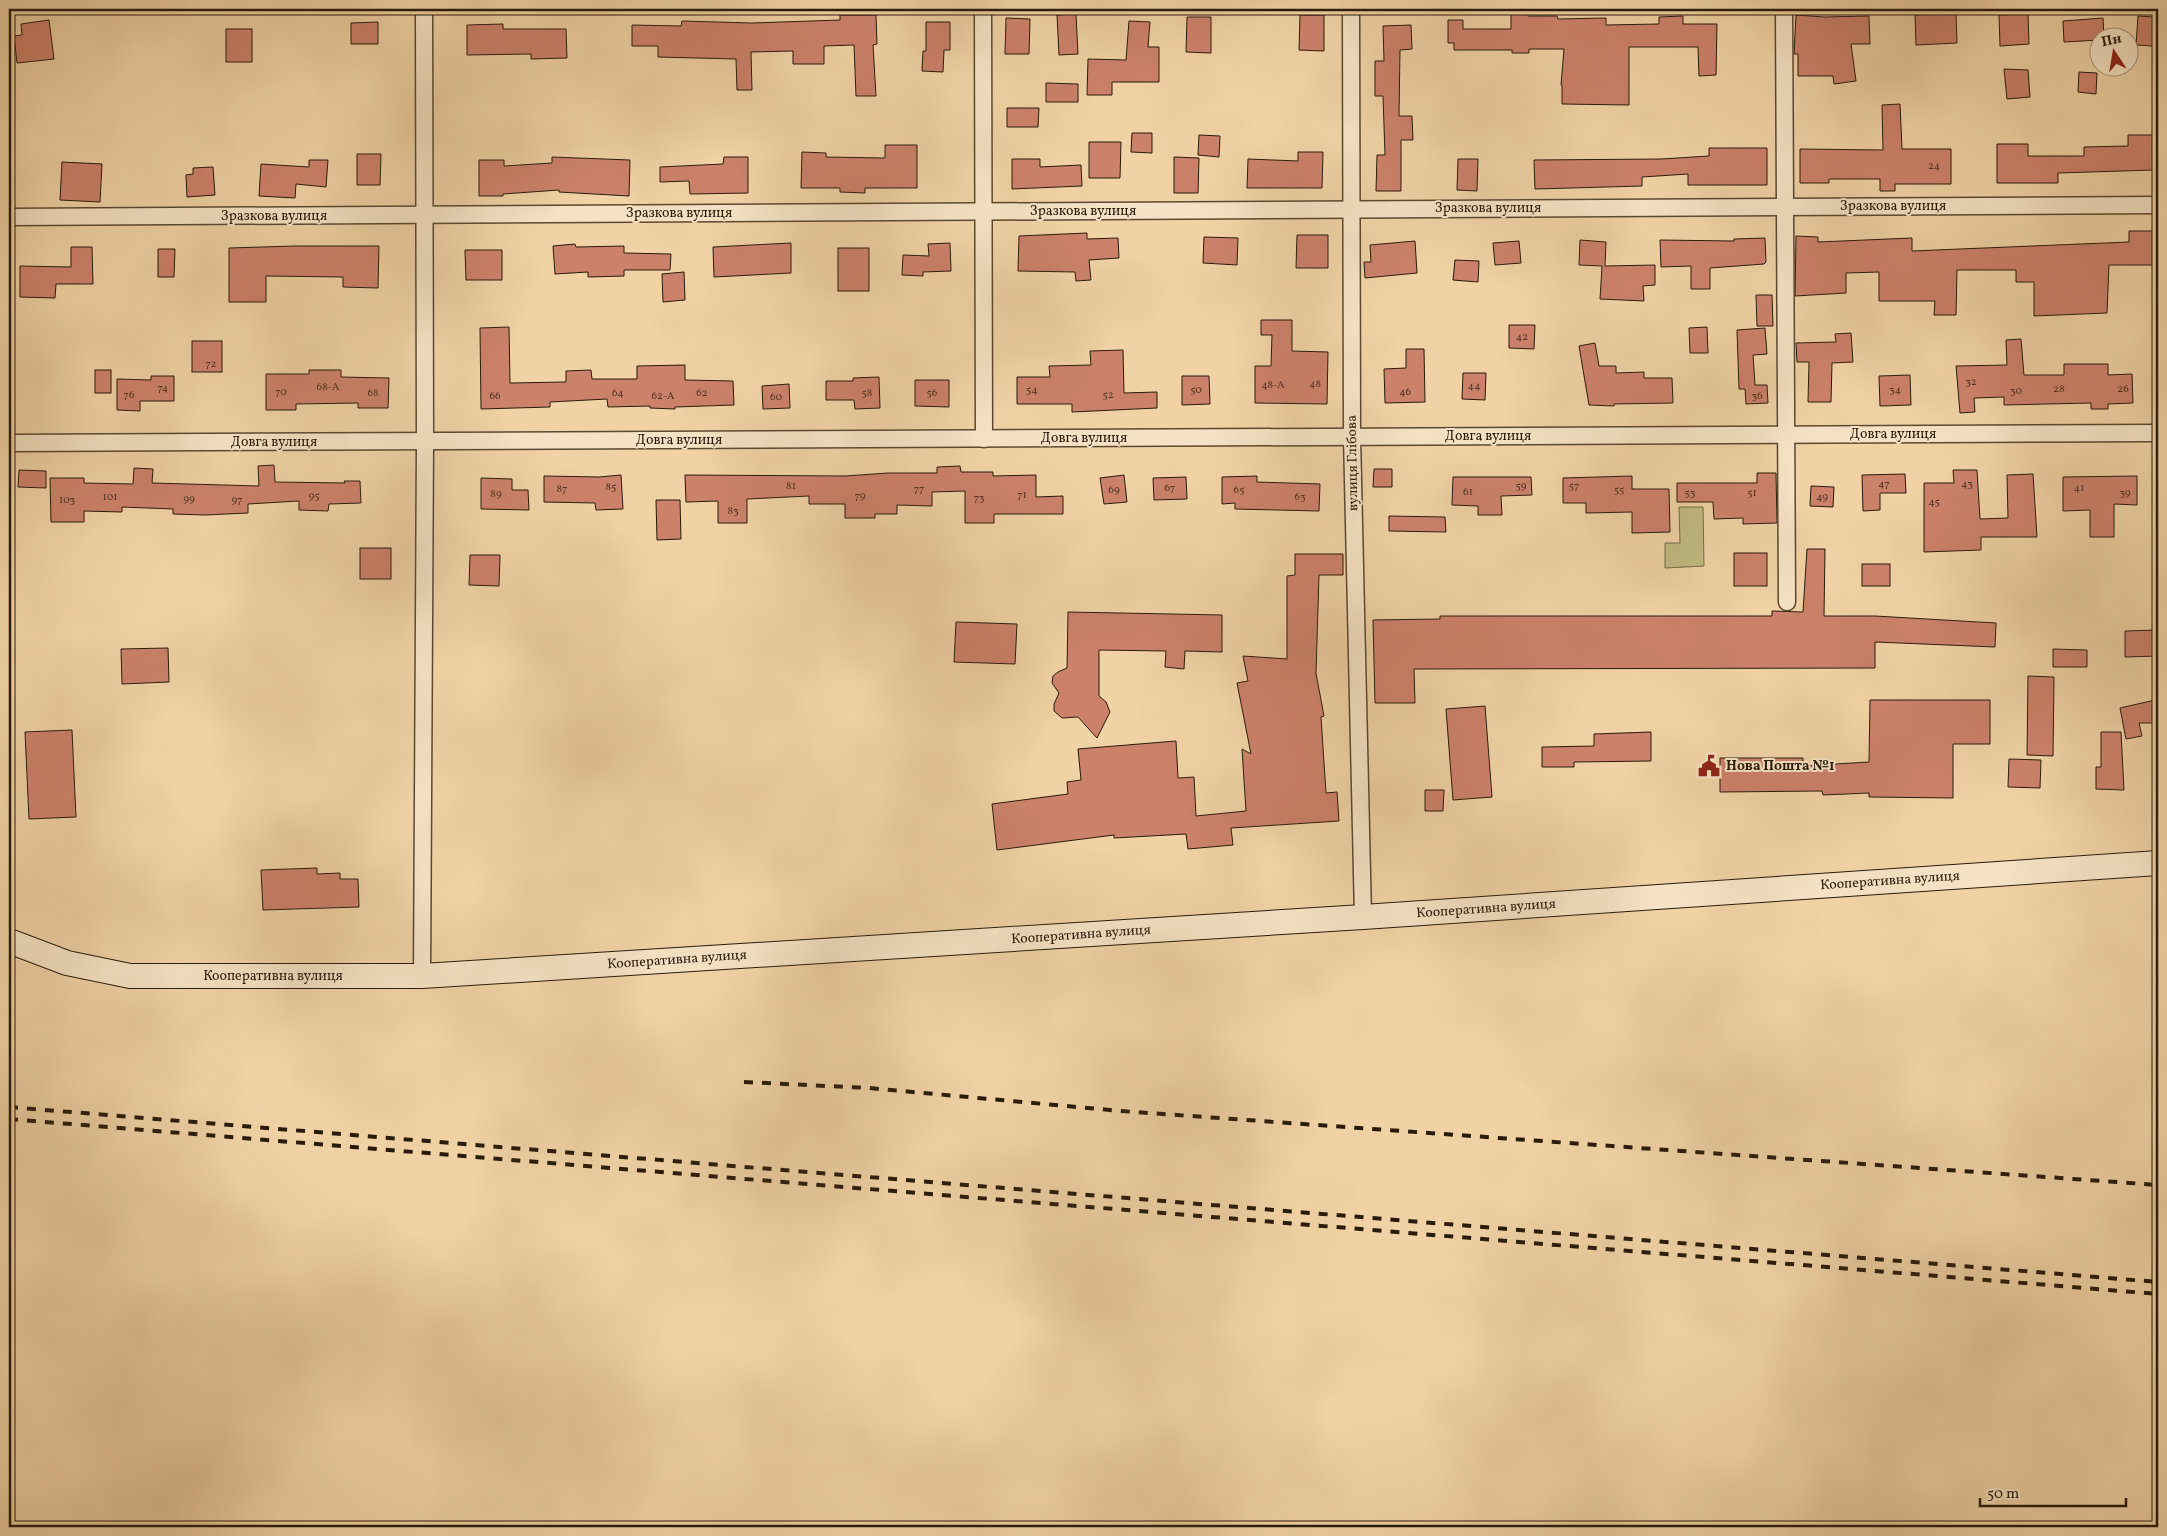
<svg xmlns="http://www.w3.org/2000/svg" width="2167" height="1536" font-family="Vollkorn,serif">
  <rect width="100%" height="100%" fill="#f0d2a5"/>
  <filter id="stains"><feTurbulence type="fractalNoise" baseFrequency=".004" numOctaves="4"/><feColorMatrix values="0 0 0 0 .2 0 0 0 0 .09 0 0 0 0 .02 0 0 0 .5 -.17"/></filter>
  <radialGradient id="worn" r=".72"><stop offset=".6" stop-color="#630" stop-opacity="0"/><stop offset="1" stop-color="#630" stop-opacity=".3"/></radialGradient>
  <!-- green -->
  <path fill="#c0ba82" stroke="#746a47" d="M1679,507H1703L1704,566L1665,568V543H1680Z"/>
  <!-- building -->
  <g fill="#cc816b" stroke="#281b0c">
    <path d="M1511,12H1528V16H1557L1558,19L1606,18V25L1659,24V17L1683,16V24H1717L1716,75L1699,76L1698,47H1629V105L1562,104V86L1561,85L1564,49H1529V53H1512V50H1454V43H1448V20H1463V29H1511Z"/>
    <path d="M1956,13L1957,43L1916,45L1915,15Z"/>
    <path d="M1076,14L1078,54L1059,55L1057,15Z"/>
    <path d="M2028,14L2029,44L2000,46L1999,15Z"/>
    <path d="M840,15H876L877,44L873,45L876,96H856L854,45L824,46V64H793V51L751,52L752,90H737L736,59L658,57V46H632V25L681,26L682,21L752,23L840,20Z"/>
    <path d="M1300,15H1324V51L1299,50Z"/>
    <path d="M1796,15L1824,17L1869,16L1870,44H1851L1856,81L1834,84L1833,76H1798V54H1794Z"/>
    <path d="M2138,16L2155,17L2153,46L2136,45Z"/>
    <path d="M1187,17H1211V53L1186,52Z"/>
    <path d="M1006,18L1030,19L1029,54H1005Z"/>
    <path d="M2103,18L2104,38H2100V40L2064,42L2063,21Z"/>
    <path d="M49,20L54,59L17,63L14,36L22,35L21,24Z"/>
    <path d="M1129,21L1150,22L1148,47H1159V82H1112V95H1087L1088,59L1126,60Z"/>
    <path d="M378,22V44H351V23Z"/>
    <path d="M926,22H950V50H944L943,72L922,71L923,51H926Z"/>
    <path d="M503,24V29H566L567,58L531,59V54L467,55V25Z"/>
    <path d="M1411,25L1412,49L1400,50L1399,116H1412L1413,140H1401V191H1376L1377,155H1385L1383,96H1375V61H1384L1383,26Z"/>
    <rect x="226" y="29" width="26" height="33"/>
    <path d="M2004,69L2028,70L2030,97L2007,99Z"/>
    <path d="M2079,72L2097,73L2096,94L2078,92Z"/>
    <path d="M1046,83L1078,84V102H1046Z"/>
    <path d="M1900,104L1902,149H1951V184H1895V191H1880V179H1829V183H1800V149L1883,150L1882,105Z"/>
    <path d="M1007,108H1039L1038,127H1007Z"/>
    <path d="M1132,133H1152V153L1131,152Z"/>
    <path d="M1199,135L1220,136L1219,157L1198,155Z"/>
    <path d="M2128,135H2154V170L2058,173V183H1997V144H2028V156H2084V147L2128,146Z"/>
    <path d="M1089,142H1121L1120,178H1089Z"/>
    <path d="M885,145H917V188H865V193L840,192V188H801L802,152L826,153V157L885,158Z"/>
    <path d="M1709,148H1767V185H1688V174L1642,177V186L1535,189L1534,160L1661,159L1709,156Z"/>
    <path d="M1298,152H1323L1322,188H1247L1248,159L1298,161Z"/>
    <path d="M357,154H381L380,185H357Z"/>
    <path d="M552,157L630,160L629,196L559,192V190L503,194V196H479V160H504V166L552,163Z"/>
    <path d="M724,157H748V193L690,194L689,181L660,182V167L723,164Z"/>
    <path d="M1174,157L1199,158L1198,193H1174Z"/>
    <path d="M1012,159H1040V167L1081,165L1082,186L1012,189Z"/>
    <path d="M1458,159H1478L1477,191L1457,190Z"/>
    <path d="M309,160H328L326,187L296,184L295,198L259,196L261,164L309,167Z"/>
    <path d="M62,162L102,164L100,202L60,200Z"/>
    <path d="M213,167L215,195L187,197L186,175L193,174V168Z"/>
    <path d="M2129,231H2158V265H2109L2107,313L2034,316V282H2016V270H1957L1956,315H1934L1935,301H1879V272L1846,273V293L1795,296L1796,236L1818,237V242L1912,238V251L2129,242Z"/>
    <path d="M1087,233V239L1118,238L1119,258L1089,260L1091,280L1076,281L1075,272L1018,271L1019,236Z"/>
    <path d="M1297,235H1328V268H1296Z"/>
    <path d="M1204,237L1238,238L1237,265L1203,263Z"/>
    <path d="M1765,238L1766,262L1764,264L1710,268V289H1691V266L1661,267L1660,240L1734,241V239Z"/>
    <path d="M1580,240L1606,242L1605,266L1655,265V285L1643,286L1644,301L1600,299L1602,266L1579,265Z"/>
    <path d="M1415,241L1417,273L1365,278L1364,262H1371L1370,245Z"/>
    <path d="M1519,241L1521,263L1495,265L1493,243Z"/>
    <path d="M791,243V273L714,277L713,247Z"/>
    <path d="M950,243L951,271L923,272V276L902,275L903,255L929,256L928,244Z"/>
    <path d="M575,244L576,247L624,246V253L671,254L670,270H624V276L588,277V272L555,274L553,246Z"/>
    <path d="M295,246H379L378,288L343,287V277L266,276V302H229V248Z"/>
    <path d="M71,247H92L93,284H56L55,298L20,297V266L71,267Z"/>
    <rect x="838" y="248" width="31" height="43"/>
    <path d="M158,249H175L174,277H158Z"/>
    <path d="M465,250H502V280H466Z"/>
    <path d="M1455,260L1479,261L1478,282L1453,280Z"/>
    <path d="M684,272L685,300L663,302L662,274Z"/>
    <path d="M1756,295H1772L1773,326H1757Z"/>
    <path d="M1261,320H1292V351L1328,352L1327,404L1255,403V366H1271L1272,335H1261Z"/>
    <path d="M1509,325H1535L1534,349L1509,348Z"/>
    <path d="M509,327L510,383L566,382V371L591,370L592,379H637V366L685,365V380L733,381L734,405L675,407V409L650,408V406L608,407L607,399L550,402V407L481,409L480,328Z"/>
    <path d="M1707,327L1708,353H1690L1689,328Z"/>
    <path d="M1765,328L1767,354L1753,355L1755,385H1767L1768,403L1746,404L1745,389H1739L1737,330Z"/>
    <path d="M1851,333L1853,362L1832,363L1831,402H1808L1809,362H1797L1796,343L1836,342L1835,334Z"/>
    <path d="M2021,339L2024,375H2064V364H2108V375L2132,374L2133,403L2108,404V409H2091V403L2004,405V397L1974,398L1975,412L1960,413L1956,366L2007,365L2006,340Z"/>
    <rect x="192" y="341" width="30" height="31"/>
    <path d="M1595,343L1599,366H1616V373L1644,372V378H1672L1673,403L1614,404V406L1589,405L1579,346Z"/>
    <path d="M1406,349H1424L1425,402L1385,403L1384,369L1406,368Z"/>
    <path d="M1123,350L1124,393L1157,392V408L1072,412V404H1017V377H1050L1049,366L1091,365L1090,351Z"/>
    <rect x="95" y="370" width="16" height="23"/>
    <path d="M309,370H341V377L389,378L388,408H358V403L296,404V410H266V374H309Z"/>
    <path d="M1463,373H1486L1485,400L1462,399Z"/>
    <path d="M1910,375L1911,405L1880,406L1879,376Z"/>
    <path d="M151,376H174V401H140V411L117,410V379L151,380Z"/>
    <path d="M1182,376H1209L1210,404L1182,405Z"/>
    <path d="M879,377L880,408L855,409L854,400H826V381H853V378Z"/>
    <path d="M915,380H949V407L915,406Z"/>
    <path d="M789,384L790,408L763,409L762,386Z"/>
    <path d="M274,465L275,482L345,483L344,481H360L361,503L329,504L328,511L299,510V501L248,504V513L205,515L173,514V509L122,507V512L84,511V522H51L50,478H84V483L133,484L134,468L153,469L152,483L259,486L258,466Z"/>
    <path d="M960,466L961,472H993V476L1036,475V497L1063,496V514H994V523H965V491L932,492V506L897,505V514H875V518H845V504H809V496L747,499V523H718V501L686,502L685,475L845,476L888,473H937V467Z"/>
    <path d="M1374,469H1392V487H1373Z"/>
    <path d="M19,470L46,471V488L18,487Z"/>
    <path d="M1953,470H1977L1980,519L2008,518L2007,475L2033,474L2037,537H1981V550L1924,552V483H1954Z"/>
    <path d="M1757,473H1776L1777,523L1743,524V518L1714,519L1713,502H1677V483H1757Z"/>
    <path d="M1905,474L1906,493H1880V510L1863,511L1862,475Z"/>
    <path d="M621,475L623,509L596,510L595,503L544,502V476L599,477Z"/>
    <path d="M1124,475L1127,502L1104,504L1100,478Z"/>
    <path d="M1257,476V482L1320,484L1319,511L1235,509V503L1222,504V477Z"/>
    <path d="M1632,476V489H1669L1670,532L1632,533V512L1586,513V503H1563V478Z"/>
    <path d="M2137,476V505L2114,504V537H2090V510L2063,511V477Z"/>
    <path d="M1186,477L1187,499L1154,500L1153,478Z"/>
    <path d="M1453,477H1531L1532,495L1501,496L1502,515H1478V506L1452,505Z"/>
    <path d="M481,478L512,479V490H528L529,510L481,509Z"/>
    <path d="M1811,486L1834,487L1833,507L1810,506Z"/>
    <path d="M656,500H680L681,539L657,540Z"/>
    <path d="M1389,516L1445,517L1446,532L1389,531Z"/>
    <rect x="360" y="548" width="31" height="31"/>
    <path d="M1807,549H1825L1824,616H1875L1996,623L1995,647L1875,642V668L1414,669L1415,703H1375L1373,620L1440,619V616H1772V611L1803,612Z"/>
    <rect x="1734" y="553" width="33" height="33"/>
    <path d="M1295,554H1343V575H1319L1316,673L1324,716L1321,717L1326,793L1337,792L1339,821L1231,828L1233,845L1188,849L1186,834L1114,838V835L997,850L992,804L1068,794L1067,782L1081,780L1078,749L1176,741L1178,778L1194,777L1196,816L1246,811L1242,749L1251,754L1237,683L1248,681L1243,656L1287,659V576L1295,575Z"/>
    <path d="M470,555H500L499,586L469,585Z"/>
    <rect x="1862" y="564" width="28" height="22"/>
    <path d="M1068,612L1222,615V652L1185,651L1184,669L1165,667L1166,651L1099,650V696L1106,702L1110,712L1097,738L1078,717L1062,718L1054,711V704L1059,693L1052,683L1053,676L1058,672L1067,668Z"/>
    <path d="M956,622L1017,624L1015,664L954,662Z"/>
    <path d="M2157,630L2158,656L2125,657V631Z"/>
    <path d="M168,648L169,682L122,684L121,649Z"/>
    <path d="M2053,649L2087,650V667H2053Z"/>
    <path d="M2028,676L2054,677L2053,756L2027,755Z"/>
    <path d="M1870,700H1990V744H1953V798L1869,797V793L1823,795L1822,791L1720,792V758H1803V766L1869,762Z"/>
    <path d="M2155,700L2156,723H2139L2142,736L2126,739L2120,708Z"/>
    <path d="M1485,706L1492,797L1453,800L1446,709Z"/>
    <path d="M72,730L76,817L29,819L25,732Z"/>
    <path d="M1651,732V761L1574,762V767H1542V747L1594,746V734Z"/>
    <path d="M2101,732H2121L2124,790L2096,789V767H2101Z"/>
    <path d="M2009,759L2041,760L2040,788L2008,787Z"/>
    <path d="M1425,790H1444L1443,811H1425Z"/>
    <path d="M317,868V874L340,873V879H358L359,907L263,910L261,870Z"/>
  </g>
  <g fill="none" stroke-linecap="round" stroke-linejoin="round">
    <!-- street casing -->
    <g stroke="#5a4932" stroke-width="19">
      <g id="street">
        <path d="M983,9L984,439"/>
        <path d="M1351,9L1352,437L1363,917"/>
        <path d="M1784,9L1787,602"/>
        <path d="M9,217L2158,205"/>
        <path d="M9,443L2158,433"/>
        <path d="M422,976L425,441L424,9"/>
      </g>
    </g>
    <!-- secondary casing -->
    <g stroke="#281b0c" stroke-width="26">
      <path id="secondary" d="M9,941L67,963L130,976H422L1363,917L2158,863"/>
    </g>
    <!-- street -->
    <use href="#street" stroke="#f5e2c4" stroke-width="16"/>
    <!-- secondary -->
    <use href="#secondary" stroke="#f5e2c4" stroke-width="24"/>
    <!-- rail -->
    <g stroke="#281b0c" stroke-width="4" stroke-dasharray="9 9" stroke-linecap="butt">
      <path d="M744,1082L869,1088L1121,1111L2158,1185"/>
      <path d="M9,1107L2158,1282"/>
      <path d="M9,1119L2158,1294"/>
    </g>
  </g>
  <!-- icons -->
  <defs>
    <g id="civic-bare" transform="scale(1.725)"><path d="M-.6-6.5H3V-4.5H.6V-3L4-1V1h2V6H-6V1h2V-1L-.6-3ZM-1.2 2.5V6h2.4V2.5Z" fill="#8f2418" stroke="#f5e2c4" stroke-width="2.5" paint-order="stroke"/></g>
  </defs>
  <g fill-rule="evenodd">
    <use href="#civic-bare" x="1709" y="766"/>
  </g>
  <g text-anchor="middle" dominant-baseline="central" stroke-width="4" stroke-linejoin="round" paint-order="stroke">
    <!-- number labels -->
    <g font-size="11" fill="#513424">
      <text x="1934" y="166">24</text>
      <text x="1522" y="337">42</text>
      <text x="211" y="364">72</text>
      <text x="1971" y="382">32</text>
      <text x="1315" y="384">48</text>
      <text x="1273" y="385">48-А</text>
      <text x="1474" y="386">44</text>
      <text x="328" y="387">68-А</text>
      <text x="163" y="388">74</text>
      <text x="2059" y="389">28</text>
      <text x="2123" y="389">26</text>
      <text x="1032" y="390">54</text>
      <text x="1196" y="390">50</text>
      <text x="1895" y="390">34</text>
      <text x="2016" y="391">30</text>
      <text x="281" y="392">70</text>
      <text x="1405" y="392">46</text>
      <text x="373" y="393">68</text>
      <text x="618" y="393">64</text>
      <text x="702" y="393">62</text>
      <text x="867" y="393">58</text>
      <text x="932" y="393">56</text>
      <text x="129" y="395">76</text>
      <text x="1108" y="395">52</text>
      <text x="495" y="396">66</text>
      <text x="663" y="396">62-А</text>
      <text x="1757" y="396">36</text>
      <text x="776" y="397">60</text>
      <text x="1884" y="484">47</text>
      <text x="1967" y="484">43</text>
      <text x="791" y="486">81</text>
      <text x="1521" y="486">59</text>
      <text x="1574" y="486">57</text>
      <text x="611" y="487">85</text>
      <text x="1170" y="488">67</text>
      <text x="2079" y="488">41</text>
      <text x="562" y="489">87</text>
      <text x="919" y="489">77</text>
      <text x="1114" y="490">69</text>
      <text x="1239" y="490">65</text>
      <text x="1619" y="490">55</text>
      <text x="1468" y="492">61</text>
      <text x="1690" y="493">53</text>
      <text x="1752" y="493">51</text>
      <text x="2125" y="493">39</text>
      <text x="496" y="494">89</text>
      <text x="1022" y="495">71</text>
      <text x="314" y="496">95</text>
      <text x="860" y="496">79</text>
      <text x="110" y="497">101</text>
      <text x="1300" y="497">63</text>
      <text x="1822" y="497">49</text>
      <text x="979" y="498">73</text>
      <text x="189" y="499">99</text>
      <text x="67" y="500">103</text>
      <text x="237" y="500">97</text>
      <text x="1934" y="502">45</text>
      <text x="733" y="511">83</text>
    </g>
    <!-- street labels -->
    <g font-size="14" fill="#281b0c" stroke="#f5e2c4">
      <text x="1893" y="206">Зразкова вулиця</text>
      <text x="1488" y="208">Зразкова вулиця</text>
      <text x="1083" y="211">Зразкова вулиця</text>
      <text x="679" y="213">Зразкова вулиця</text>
      <text x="274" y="216">Зразкова вулиця</text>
      <text x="1893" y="434">Довга вулиця</text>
      <text x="1488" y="436">Довга вулиця</text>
      <text x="1084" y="438">Довга вулиця</text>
      <text x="679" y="440">Довга вулиця</text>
      <text x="274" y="442">Довга вулиця</text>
      <text transform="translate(1353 463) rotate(-91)">вулиця Глібова</text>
      <text transform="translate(1890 881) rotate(-4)">Кооперативна вулиця</text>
      <text transform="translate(1486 909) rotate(-4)">Кооперативна вулиця</text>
      <text transform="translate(1081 935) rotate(-4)">Кооперативна вулиця</text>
      <text transform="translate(677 960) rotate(-4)">Кооперативна вулиця</text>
      <text x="273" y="976">Кооперативна вулиця</text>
    </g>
    <!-- poi labels -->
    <g font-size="14" font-weight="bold" fill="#281b0c" stroke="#f5e2c4" text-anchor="start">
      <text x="1726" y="766">Нова Пошта №1</text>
    </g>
  </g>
  <!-- margin -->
  <rect width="2167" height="1536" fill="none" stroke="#f0d2a5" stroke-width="30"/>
  <rect x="10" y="10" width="2147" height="1516" fill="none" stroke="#281b0c" stroke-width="2.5"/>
  <rect x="15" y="15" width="2137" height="1506" fill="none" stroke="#281b0c"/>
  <!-- north arrow -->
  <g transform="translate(2114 52) rotate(348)"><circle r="24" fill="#f5e2c4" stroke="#a3927a"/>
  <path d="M0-4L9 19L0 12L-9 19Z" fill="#8f2418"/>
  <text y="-8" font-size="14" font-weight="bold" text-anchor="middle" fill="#281b0c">Пн</text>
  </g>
  <!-- scale -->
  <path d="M1980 1498v8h146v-8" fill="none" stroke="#281b0c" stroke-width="2.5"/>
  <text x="1987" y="1498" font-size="15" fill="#281b0c" stroke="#f5e2c4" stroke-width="4" paint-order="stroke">50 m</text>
  <rect width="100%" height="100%" filter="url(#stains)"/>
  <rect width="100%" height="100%" fill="url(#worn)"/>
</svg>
